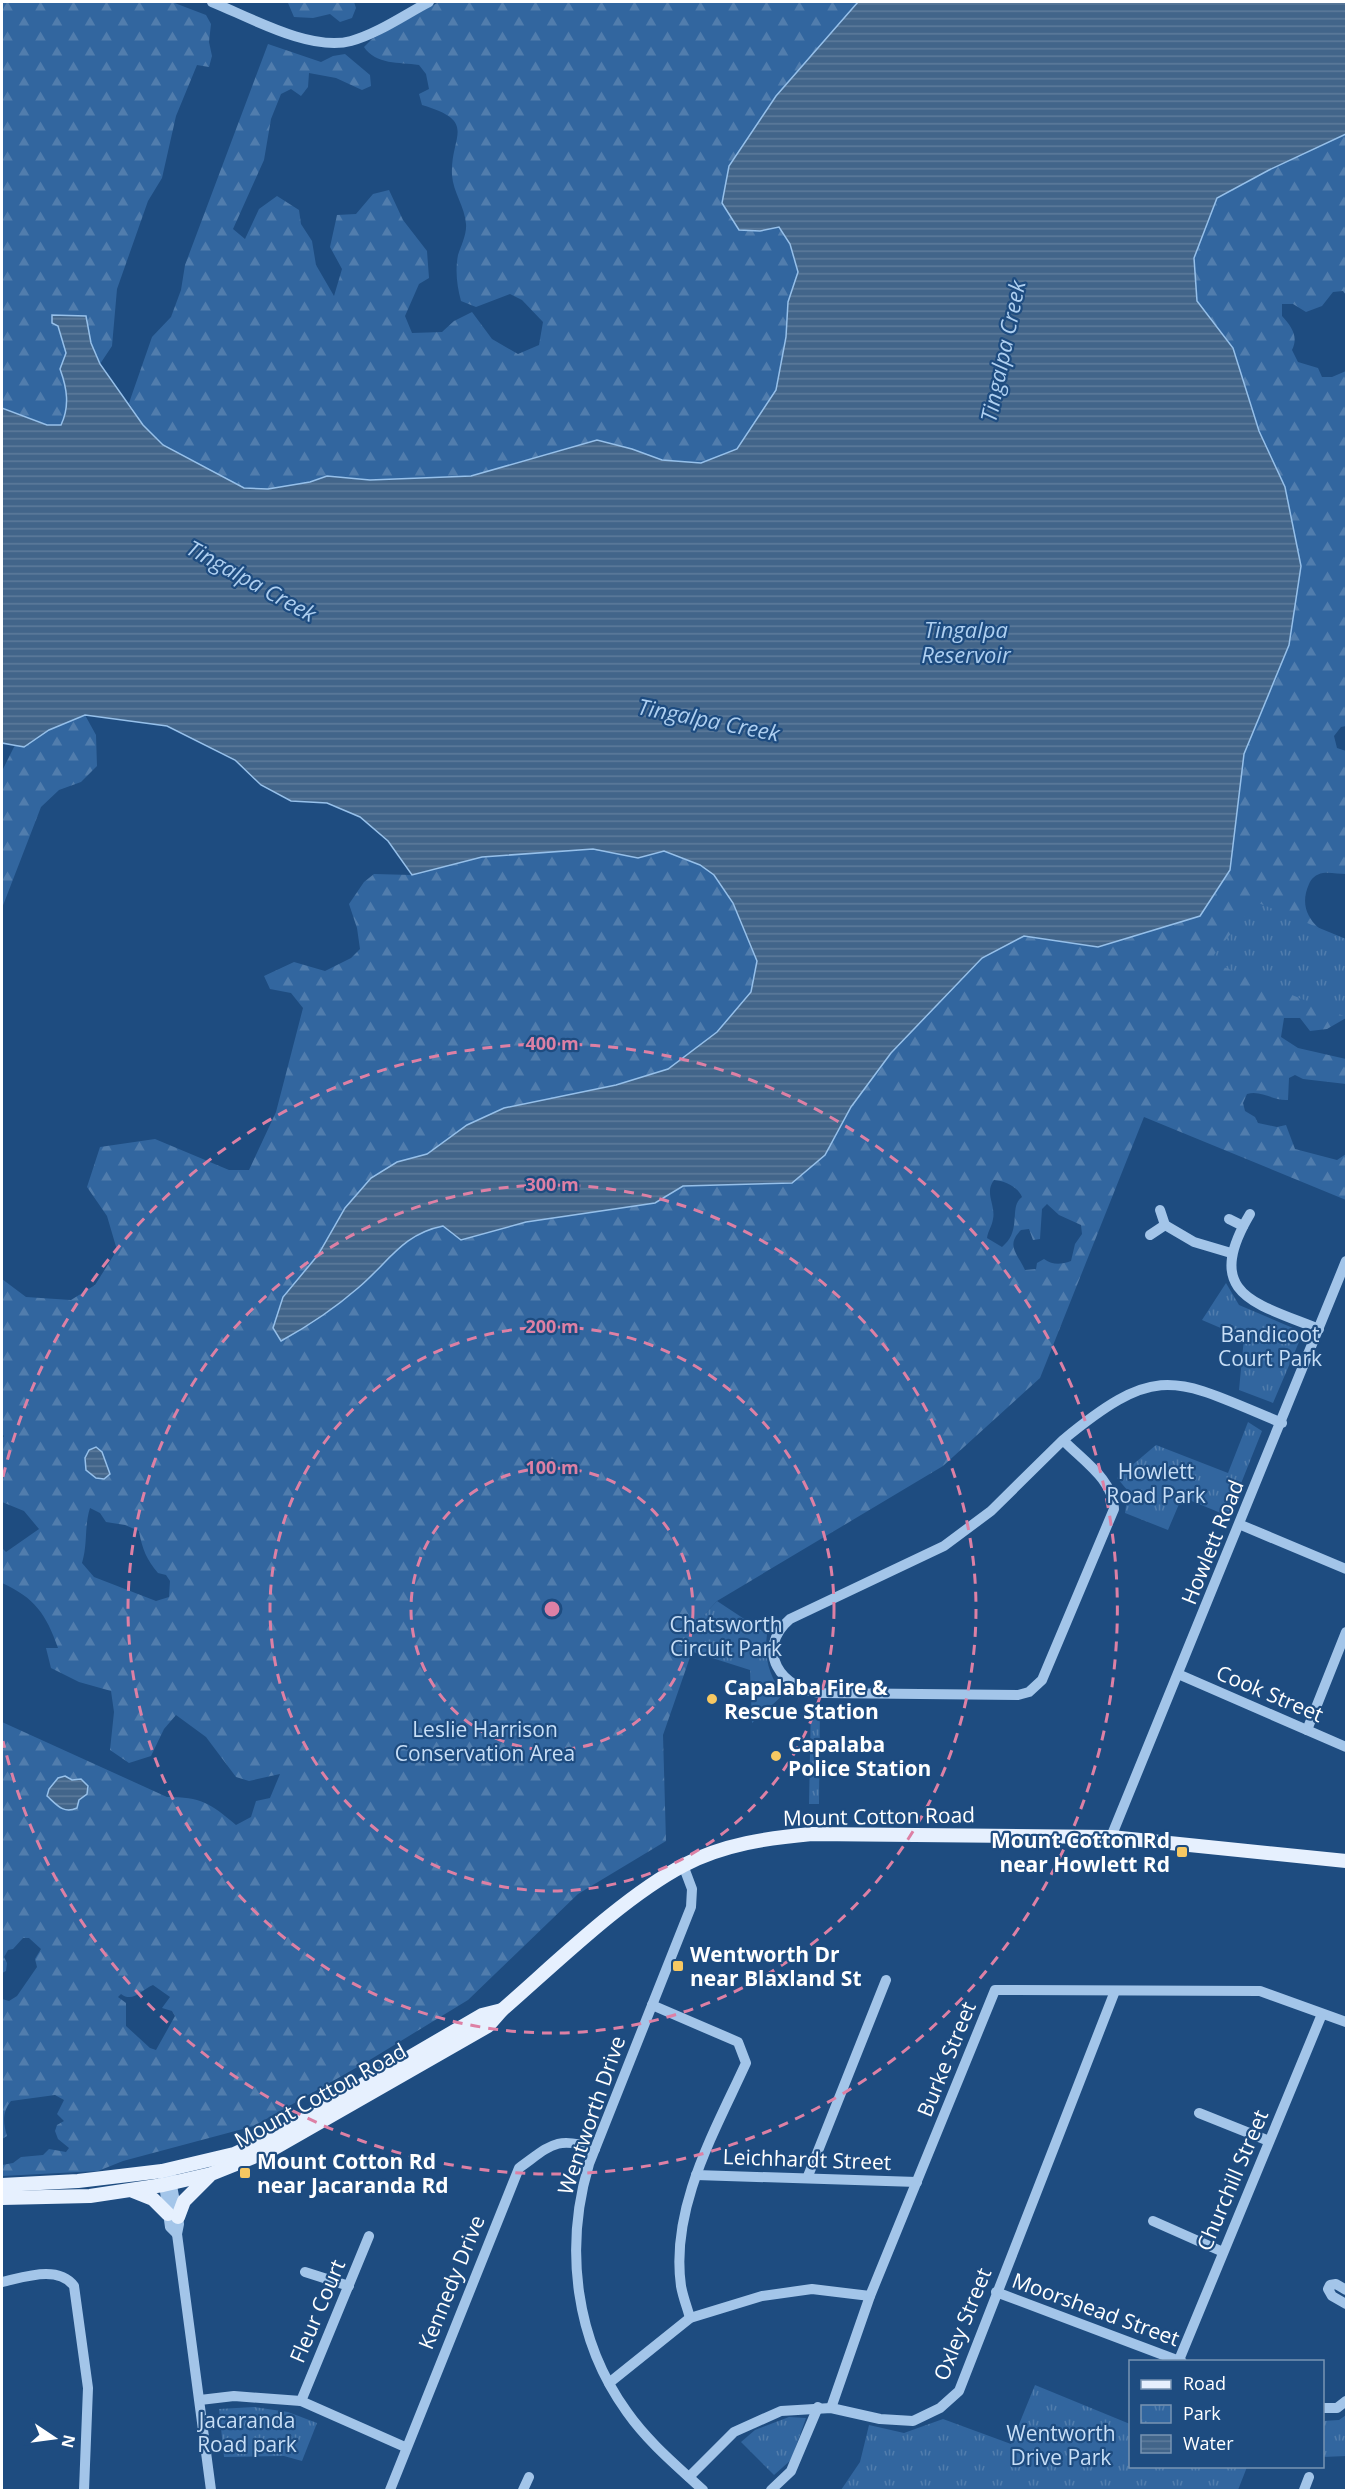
<svg xmlns="http://www.w3.org/2000/svg" width="1348" height="2492" font-family="'Open Sans',sans-serif">
  <defs>
    <pattern id="forest-firs" width="22" height="20" patternUnits="userSpaceOnUse" patternTransform="scale(1.5)"><rect width="22" height="20" fill="#32669f"/><path d="M5 1l3.5 6h-7zM16 11l3.5 6h-7z" fill="#517dad"/></pattern>
    <pattern id="park-tufts" width="24" height="20" patternUnits="userSpaceOnUse" patternTransform="scale(1.5)"><rect width="24" height="20" fill="#32669f"/><path d="M3 7l-1-3M5 7V3M7 7l1-3M15 17l-1-3M17 17v-4M19 17l1-3" fill="none" stroke="#517dad"/></pattern>
    <pattern id="water-rules" width="6" height="5" patternUnits="userSpaceOnUse" patternTransform="scale(1.5)"><rect width="6" height="5" fill="#42658a"/><path d="M0 2.5h6" fill="none" stroke="#5e7c9c"/></pattern>
  </defs>
  <rect width="100%" height="100%" fill="#1e4c80"/>
  <!-- forest -->
  <g fill="url(#forest-firs)" fill-rule="evenodd">
    <path d="M2,2H172L206,15L211,24L209,42L212,56L209,67L197,65L176,116L162,178L148,201L117,289L112,346L100,364L91,343L86,316L58,326L66,353L60,369C67,388 70,406 61,425H48L2,408Z"/>
    <path d="M290,2H354L356,8L352,18L340,22L330,14L313,18L294,17L288,3Z"/>
    <path d="M439,2H858L776,96L729,166L760,231L779,227L790,244L798,272L788,302L786,337L776,390L737,449L701,463L662,460L632,449L561,450L471,476L370,480L327,476L310,482L268,489L244,488L163,445L143,425L129,403L152,337L171,317L181,290L185,265L268,44L321,62L333,56L345,54L370,75L371,86L362,90L336,78L309,73L308,87L301,96L291,89L281,94L271,119L264,160L233,229L245,239L259,209L277,196L299,210L301,224L312,241L316,265L334,296L342,269L330,247L337,215L356,214L373,194L389,190L403,220L427,251L429,278L419,284L405,316L412,333L442,332L454,321L472,312L492,339L518,354L539,345L543,322L522,300L510,294L476,307L461,301C457,286 455,271 458,255C461,246 467,234 466,224C465,207 453,192 452,175C450,135 479,122 422,105L419,94L429,89L426,74L419,65C399,62 376,65 364,47L372,39Z"/>
    <path d="M1346,134V295L1343,291L1333,292L1322,306L1306,312L1293,304H1282V316C1291,326 1299,336 1292,350L1298,362L1318,368L1322,377H1332L1346,371V726L1341,727L1334,736L1337,748L1346,751V874C1339,874 1330,872 1323,873C1316,874 1311,879 1309,884C1295,915 1321,934 1346,944V1018L1327,1029L1310,1031L1300,1018H1284L1281,1037L1298,1048L1346,1059V1084L1303,1079L1295,1075L1289,1078L1288,1100C1273,1101 1262,1090 1247,1094L1243,1103L1245,1111L1255,1117L1258,1123L1277,1127L1286,1125L1295,1149L1337,1160L1346,1154V1200L1144,1117L1040,1378L943,1466L717,1601L705,1614L663,1735L666,1841L578,1894L468,2000L368,2061L254,2126L123,2161L98,2171L2,2176V2165L13,2163L21,2157L43,2155L49,2149L66,2152L69,2148L58,2139L55,2131L57,2125L64,2121L57,2114L64,2100L55,2095L11,2101C2,2112 3,2123 7,2136L2,2139V1999L9,2001L17,1996L37,1967L35,1959L41,1949L29,1938H23L13,1949L8,1950L4,1957L7,1963L6,1971L2,1973V1722L167,1797C201,1797 210,1803 236,1825L251,1817L256,1801L270,1798L280,1774L249,1781L236,1777L206,1737L176,1715L164,1729L151,1756L129,1763L110,1750L114,1712L111,1691L79,1682L51,1668L46,1648H58C46,1614 35,1598 2,1583V1548L6,1552L39,1529L24,1511L2,1502V1439L4,1436L2,1434V1279L26,1297L71,1300L95,1285L117,1250L107,1216L87,1187L100,1147L155,1139L229,1170H249L276,1112L303,1008L291,993L270,989L264,976L294,962L325,971L351,958L360,949L357,928L349,904L364,882L374,874L412,875L482,857L593,849L638,858L664,851L700,865L714,875L733,904L757,961L751,992L717,1032L668,1069L616,1085L504,1108L467,1125L427,1154L397,1162L345,1208L318,1255L283,1297L281,1341C310,1325 334,1309 358,1288C388,1262 402,1234 443,1226L461,1240L526,1222L655,1203L683,1186L792,1182L825,1155L851,1107L891,1053L982,958L1024,936L1098,947L1237,802L1244,754L1289,645L1285,487L1259,431L1233,348L1197,301L1194,258L1217,198L1269,170ZM994,1180C1005,1181 1017,1186 1022,1197C1008,1207 1023,1230 1002,1247L987,1238C988,1231 992,1226 993,1219C996,1205 984,1193 994,1180ZM1047,1204L1059,1215L1081,1225L1082,1234L1075,1244L1071,1261C1060,1265 1053,1265 1044,1259L1037,1263L1036,1269L1025,1270C1018,1254 1005,1246 1021,1230L1029,1229L1033,1240L1040,1239L1042,1209ZM90,1508L100,1513L106,1522L125,1525L139,1531C142,1549 147,1560 158,1573L166,1575L170,1581L169,1597L156,1601L94,1577L82,1563C88,1543 84,1527 90,1508ZM81,1779L83,1796L60,1807L47,1796C50,1780 67,1780 81,1779ZM153,1985L170,1997L162,2008L172,2011L175,2016L156,2050L150,2048L126,2026V2003L118,1997L121,1994C133,2003 141,1990 153,1985Z"/>
    <path d="M85,715L96,735L97,766L81,782L59,790L41,807L2,908V771L15,745L24,747L49,730Z"/>
  </g>
  <!-- park -->
  <g fill="url(#park-tufts)">
    <path d="M1256,902L1346,939V1017L1209,961Z"/>
    <path d="M1226,1283L1239,1305L1300,1331L1302,1335L1273,1403L1239,1390L1244,1338L1202,1320Z"/>
    <path d="M1248,1422L1262,1431L1228,1516L1182,1497L1168,1530L1125,1513L1128,1491L1117,1478L1156,1445L1228,1473Z"/>
    <path d="M717,1601L767,1634C764,1659 769,1675 783,1695L752,1723L750,1670L690,1651L705,1614Z"/>
    <path d="M811,1703H820L819,1804H809Z"/>
    <path d="M1035,2385L1130,2424V2466L1247,2467L1238,2490H841L860,2462L869,2425L904,2433L943,2419L1011,2444Z"/>
    <path d="M254,2407L288,2412L317,2423L302,2461L284,2456L224,2457L219,2409Z"/>
    <path d="M1346,2415V2456L1323,2457V2421L1339,2420Z"/>
    <path d="M789,2417L806,2418L791,2460L774,2475L741,2442L755,2430Z"/>
  </g>
  <!-- water -->
  <g fill="url(#water-rules)" stroke="#96c0ea" stroke-width="1.5">
    <path d="M858,2H1346V134L1269,170L1217,198L1194,258L1197,301L1233,348L1259,431L1285,487L1301,566L1289,645L1244,754L1230,870L1200,916L1098,947L1024,936L982,958L891,1053L851,1107L825,1155L792,1183L683,1186L655,1203L526,1222L461,1240L443,1226C402,1234 388,1263 358,1288C334,1309 310,1325 281,1341L273,1328L283,1297L318,1255L345,1208L371,1178L397,1162L427,1154L467,1125L504,1108L616,1085L668,1069L717,1032L751,992L757,961L733,903L714,875L700,865L664,851L638,858L593,849L482,857L412,875L388,841L360,817L327,803L291,801L261,785L235,760L167,726L85,715L49,730L24,747L2,743V408L47,425H61C70,406 67,388 60,369L66,353L58,326L52,323V315L86,316L91,343L100,364L143,425L163,445L244,488L268,489L310,482L327,476L370,480L471,476L597,440L632,449L662,460L701,463L737,449L776,390L786,337L788,302L798,272L790,244L779,227L760,231L739,230L722,203L729,166L776,96Z"/>
    <path d="M96,1447L102,1452L110,1474L104,1479L96,1478L86,1470L85,1458L89,1450Z"/>
    <path d="M65,1776L72,1780L81,1779L88,1786L87,1794L79,1800L77,1808C63,1814 57,1805 47,1796L49,1789L58,1778Z"/>
  </g>
  <g fill="none" stroke-linecap="round" stroke-linejoin="round">
    <!-- minor -->
    <g stroke="#a3c5e9" stroke-width="10">
      <path d="M212,2C249,17 311,52 351,41C379,33 404,15 429,2"/>
      <path d="M1250,1214C1202,1295 1255,1303 1319,1329"/>
      <path d="M1229,1219L1243,1226"/>
      <path d="M1165,1225L1194,1242L1231,1253"/>
      <path d="M1150,1235L1165,1225L1160,1210"/>
      <path d="M1063,1440L991,1511L944,1546L790,1619C754,1650 781,1690 822,1693L1018,1695L1029,1692L1042,1680L1114,1509C1114,1480 1082,1460 1063,1440C1159,1361 1174,1378 1282,1423"/>
      <path d="M1241,1525L1346,1569"/>
      <path d="M1178,1674L1346,1747"/>
      <path d="M1307,1730L1346,1632"/>
      <path d="M1111,1837L1346,1261"/>
      <path d="M683,1865L692,1889L691,1907L589,2164C564,2248 575,2340 627,2412C648,2442 677,2466 703,2490"/>
      <path d="M652,2005L738,2042L746,2063C715,2131 670,2208 681,2286C683,2297 687,2307 690,2318"/>
      <path d="M1199,2113L1269,2141"/>
      <path d="M169,2169L179,2224L177,2234L211,2490"/>
      <path d="M696,2175L917,2182"/>
      <path d="M808,2176L886,1980"/>
      <path d="M163,2177L170,2227L177,2234"/>
      <path d="M1153,2221L1223,2252"/>
      <path d="M305,2272L349,2286"/>
      <path d="M2,2282C25,2277 58,2265 74,2286L88,2388L84,2490"/>
      <path d="M1346,2290L1336,2284L1330,2285L1328,2289L1332,2296L1346,2304"/>
      <path d="M996,2292L1182,2362"/>
      <path d="M1179,2360L1322,2014"/>
      <path d="M609,2383L690,2318L762,2296L812,2289L870,2296"/>
      <path d="M200,2400L234,2396L301,2401L405,2447"/>
      <path d="M301,2401L369,2236"/>
      <path d="M831,2408L870,2296L995,1990L1260,1991L1346,2022"/>
      <path d="M1322,2408H1337L1346,2401"/>
      <path d="M689,2477L734,2432L781,2411L831,2408L880,2419L913,2421L940,2408L959,2391L1115,1991"/>
      <path d="M390,2490L519,2168C550,2146 556,2135 595,2149"/>
      <path d="M523,2490L529,2477"/>
      <path d="M771,2490L791,2471L818,2407"/>
      <path d="M1304,2490L1309,2477"/>
    </g>
    <!-- major -->
    <g stroke="#e6f0fe" stroke-width="14">
      <path d="M2,2185L78,2181L162,2171L234,2154L278,2134L482,2015L502,2010"/>
      <path d="M133,2191L153,2199L168,2214"/>
      <path d="M2,2198L90,2196L163,2185L211,2174L273,2149L488,2026L502,2010C555,1964 623,1897 684,1865C724,1844 768,1838 812,1834L1111,1837L1346,1861"/>
      <path d="M178,2217L184,2201L209,2176"/>
    </g>
  </g>
  <!-- distance rings -->
  <g fill="none" stroke="#dd80a5" stroke-width="3" stroke-dasharray="10 8">
    <circle cx="552" cy="1609" r="141"/>
    <circle cx="552" cy="1609" r="282"/>
    <circle cx="552" cy="1609" r="424"/>
    <path d="M3 1477A565 565 0 1 1 3 1741"/>
  </g>
  <!-- markers -->
  <g fill="#f7c862" stroke="#1e4c80" stroke-width="2">
    <circle cx="712" cy="1699" r="6"/>
    <circle cx="776" cy="1756" r="6"/>
    <rect x="1176" y="1846" width="12" height="12" rx="3"/>
    <rect x="672" y="1960" width="12" height="12" rx="3"/>
    <rect x="239" y="2167" width="12" height="12" rx="3"/>
  </g>
  <g text-anchor="middle" dominant-baseline="central" stroke-width="4.5" stroke-linejoin="round" paint-order="stroke">
    <!-- park labels -->
    <g font-size="21" fill="#c7def6" stroke="#1e4c80">
      <text x="1270" y="1334">Bandicoot<tspan x="1270" dy="24">Court Park</tspan></text>
      <text x="1156" y="1471">Howlett<tspan x="1156" dy="24">Road Park</tspan></text>
      <text x="726" y="1624">Chatsworth<tspan x="726" dy="24">Circuit Park</tspan></text>
      <text x="485" y="1729">Leslie Harrison<tspan x="485" dy="24">Conservation Area</tspan></text>
      <text x="247" y="2420">Jacaranda<tspan x="247" dy="24">Road park</tspan></text>
      <text x="1061" y="2433">Wentworth<tspan x="1061" dy="24">Drive Park</tspan></text>
    </g>
    <!-- street labels -->
    <g font-size="21" fill="#fff" stroke="#1e4c80">
      <text transform="translate(1212 1542) rotate(-68)">Howlett Road</text>
      <text transform="translate(1270 1693) rotate(23)">Cook Street</text>
      <text transform="translate(879 1816) rotate(-1)">Mount Cotton Road</text>
      <text transform="translate(946 2059) rotate(-68)">Burke Street</text>
      <text transform="translate(320 2095) rotate(-29)">Mount Cotton Road</text>
      <text transform="translate(591 2115) rotate(-71)">Wentworth Drive</text>
      <text transform="translate(807 2159) rotate(2)">Leichhardt Street</text>
      <text transform="translate(1232 2180) rotate(-67)">Churchill Street</text>
      <text transform="translate(451 2282) rotate(-68)">Kennedy Drive</text>
      <text transform="translate(1096 2309) rotate(20)">Moorshead Street</text>
      <text transform="translate(317 2311) rotate(-67)">Fleur Court</text>
      <text transform="translate(962 2324) rotate(-68)">Oxley Street</text>
    </g>
    <!-- poi labels -->
    <g font-size="21" font-weight="bold" fill="#fff" stroke="#1e4c80" text-anchor="start">
      <text x="724" y="1687">Capalaba Fire &amp;<tspan x="724" dy="24">Rescue Station</tspan></text>
      <text x="788" y="1744">Capalaba<tspan x="788" dy="24">Police Station</tspan></text>
      <text x="1170" y="1840" text-anchor="end">Mount Cotton Rd<tspan x="1170" dy="24">near Howlett Rd</tspan></text>
      <text x="690" y="1954">Wentworth Dr<tspan x="690" dy="24">near Blaxland St</tspan></text>
      <text x="257" y="2161">Mount Cotton Rd<tspan x="257" dy="24">near Jacaranda Rd</tspan></text>
    </g>
    <!-- water labels -->
    <g font-size="22" font-style="italic" fill="#aecff0" stroke="#1e4c80">
      <text transform="translate(1002 351) rotate(-78)">Tingalpa Creek</text>
      <text transform="translate(252 580) rotate(29)">Tingalpa Creek</text>
      <text x="966" y="629">Tingalpa<tspan x="966" dy="25">Reservoir</tspan></text>
      <text transform="translate(709 719) rotate(11)">Tingalpa Creek</text>
    </g>
  </g>
  <circle cx="552" cy="1609" r="9" fill="#dd80a5" stroke="#1e4c80" stroke-width="3"/>
  <g font-size="18" text-anchor="middle" font-weight="bold" fill="#dd80a5" stroke="#1e4c80" stroke-width="4.5" stroke-linejoin="round" paint-order="stroke">
    <text x="552" y="1050">400 m</text>
    <text x="552" y="1191">300 m</text>
    <text x="552" y="1333">200 m</text>
    <text x="552" y="1474">100 m</text>
  </g>
  <!-- border -->
  <rect width="1348" height="2492" fill="none" stroke="#ffffff" stroke-width="6"/>
  <!-- legend -->
  <rect x="1129" y="2360" width="195" height="108" fill="#1e4c80" stroke="#7894b3" stroke-width="1.5"/>
  <rect x="1141" y="2380" width="30" height="9" fill="#e6f0fe" stroke="#7894b3" stroke-width="1.5"/>
  <text x="1183" y="2390" font-size="18" fill="#ffffff">Road</text>
  <rect x="1141" y="2405" width="30" height="18" fill="url(#park-tufts)" stroke="#7894b3" stroke-width="1.5"/>
  <text x="1183" y="2420" font-size="18" fill="#ffffff">Park</text>
  <rect x="1141" y="2435" width="30" height="18" fill="url(#water-rules)" stroke="#7894b3" stroke-width="1.5"/>
  <text x="1183" y="2450" font-size="18" fill="#ffffff">Water</text>
  <!-- north arrow -->
  <g transform="translate(54 2438) rotate(103)" stroke="#1e4c80" stroke-width="4.5" paint-order="stroke">
  <path d="M0-4.5L10 22L0 15L-10 22Z" fill="#ffffff"/>
  <text y="-9" font-size="16" font-weight="bold" text-anchor="middle" fill="#ffffff">N</text>
  </g>
</svg>
